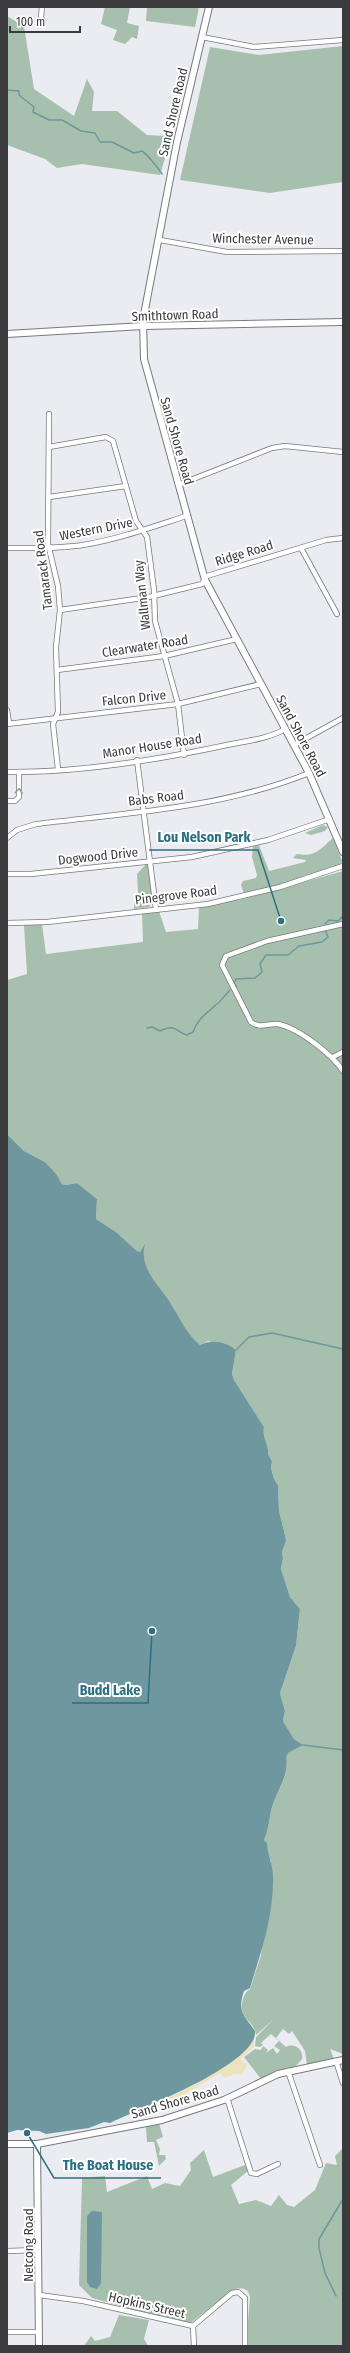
<svg xmlns="http://www.w3.org/2000/svg" width="350" height="2353" font-family="'Fira Sans Condensed',sans-serif">
  <rect width="100%" height="100%" fill="#eaecf1"/>
  <!-- green -->
  <g fill="#a7c0ad">
    <path d="M105,7H130L127,23L139,26L137,39L132,37L125,44L113,40L117,30L101,24Z"/>
    <path d="M147,7H199L195,27L146,21Z"/>
    <path d="M7,16L24,26L34,89L74,116L87,79L94,92L92,111H117L147,135L165,136L170,141L160,175L82,164L57,168L45,159L7,145Z"/>
    <path d="M343,46V182L270,193L180,180L210,47L259,55Z"/>
    <path d="M323,825L328,827L325,831L311,835L305,833Z"/>
    <path d="M333,838L342,861L339,866L277,886L244,894L241,885L243,881L256,878L257,875L252,857L253,846L259,845L269,871L305,862L306,860L293,858L297,854C316,857 319,850 333,838Z"/>
    <path d="M146,864L149,866L153,901L149,907L134,909V903L138,894L137,874Z"/>
    <path d="M343,871V2054L330,2049L334,2059L307,2065L305,2051L292,2031L289,2034L283,2029L276,2038L286,2047C295,2042 304,2050 302,2059L296,2066L261,2079L244,2057L255,2049L261,2050L263,2046L268,2050L266,2053L273,2048L277,2054L280,2050L274,2046L279,2041L271,2034L261,2043L263,2045L260,2047L255,2046L256,2037L273,2020L256,2035C255,2021 237,2019 243,1999C245,1994 246,1991 250,1989L261,1955L271,1862L267,1851V1843L264,1840C270,1827 269,1814 274,1801C280,1787 290,1773 285,1757L288,1753L302,1745L294,1739L283,1721L285,1711L280,1693L296,1646L300,1609L290,1597L281,1569L283,1558L282,1552L286,1541L285,1535L279,1511L278,1485L274,1479L271,1468L272,1461L268,1454C269,1444 262,1438 264,1427L234,1380L232,1374L236,1349L208,1341L200,1345C192,1338 183,1329 178,1319C176,1315 175,1309 172,1305C159,1288 140,1268 144,1246L140,1252L137,1251L116,1232L96,1219L97,1199L77,1183L66,1185L62,1184L45,1162L24,1151L7,1134V980L27,974L24,925L42,924L46,954L143,942L142,913L159,911L166,932L198,929L199,907L243,899Z"/>
    <path d="M159,2123L163,2137L156,2140L160,2149L159,2155H165L166,2159L159,2166L154,2142H147L146,2128V2126Z"/>
    <path d="M343,2148V2346H246L250,2297L248,2291C241,2287 238,2288 231,2291L188,2325L92,2298L79,2285L82,2178L105,2176L107,2192L147,2176L152,2189L165,2183L180,2186L191,2170L190,2163L204,2150L213,2177L245,2165L248,2171L231,2185L239,2204L256,2200L271,2206L279,2195L287,2205L294,2207L315,2190L326,2163L337,2165L335,2156Z"/>
    <path d="M119,2315L149,2320L144,2339L148,2346H84L91,2336L95,2341L110,2337Z"/>
  </g>
  <!-- sand -->
  <path fill="#ece3bd" d="M254,2037V2047L240,2059L247,2065L242,2075L234,2074L225,2078L220,2073L174,2101L163,2104L162,2101C188,2088 241,2064 254,2037Z"/>
  <!-- water -->
  <g fill="#6e979f">
    <path d="M7,1134L24,1151L45,1162L56,1174L62,1184L66,1185L77,1183L97,1199L96,1219L116,1232L137,1251L140,1252L145,1244C138,1269 162,1288 173,1307C181,1321 187,1334 200,1345C212,1339 226,1342 236,1350L232,1374L234,1380L264,1427C262,1438 269,1444 268,1454L272,1461L271,1468L274,1479L278,1485L279,1511L285,1535L286,1541L282,1552L283,1558L281,1569L290,1597L300,1609L296,1646L280,1693L285,1711L283,1721L294,1739L303,1745L288,1753L286,1757C289,1773 280,1787 274,1801C269,1814 270,1827 264,1840L267,1843C267,1854 273,1864 273,1876C274,1915 261,1952 250,1988L244,1991C237,2012 244,2015 255,2031C259,2064 135,2111 110,2123L104,2122L89,2128L46,2134L39,2131L17,2130L7,2133Z"/>
    <path d="M92,2211L102,2212L101,2283L97,2289L90,2287L87,2282V2216Z"/>
  </g>
  <g fill="none" stroke-linecap="round" stroke-linejoin="round">
    <!-- stream -->
    <g stroke="#6e979f" stroke-width="1.5">
      <path d="M7,90L19,91V95L34,107L33,112L49,120H62L81,131L95,133L100,142H112L134,153L142,151C147,154 159,169 162,174"/>
      <path d="M325,924L329,920L338,921L343,916"/>
      <path d="M236,986L234,983L236,979L255,978L262,972L260,964L266,955H288L299,946L322,942L328,937L325,930"/>
      <path d="M147,1028L152,1027L160,1031C177,1023 175,1032 187,1035L193,1032C198,1018 206,1014 217,1004C222,1000 225,995 230,990"/>
      <path d="M236,1350L249,1337L272,1333L343,1349"/>
      <path d="M303,1745L343,1750"/>
      <path d="M336,2296L325,2273L319,2248V2239L343,2199"/>
    </g>
    <!-- street casing -->
    <g stroke="#78797e" stroke-width="6">
      <g id="street">
        <path d="M42,7L41,17L43,22"/>
        <path d="M202,37L254,47L343,40"/>
        <path d="M160,240L227,252L343,251"/>
        <path d="M49,414L48,544L58,586L60,610L56,647L58,712L53,724L58,769"/>
        <path d="M49,447L106,437L113,441L136,521L147,537L154,590L155,621L178,704L184,755"/>
        <path d="M178,485L272,448L285,446L343,452"/>
        <path d="M49,497L126,486"/>
        <path d="M7,548C32,548 58,549 83,545C119,539 152,527 186,516"/>
        <path d="M301,548L337,614"/>
        <path d="M60,610L149,597L202,584L207,576L326,540L343,538"/>
        <path d="M57,670L164,656L237,639"/>
        <path d="M7,710L9,723"/>
        <path d="M7,724L178,704L261,684"/>
        <path d="M294,745L343,718"/>
        <path d="M137,760L156,909"/>
        <path d="M7,772C79,773 157,760 227,745C246,741 268,739 285,729"/>
        <path d="M7,801H15L19,797V772"/>
        <path d="M7,838L17,830L36,824C127,813 223,808 309,773"/>
        <path d="M7,874H31L192,857L268,840L330,819"/>
        <path d="M7,923L47,922L208,904L280,887L343,866"/>
        <path d="M343,924L267,941L226,956L222,965L251,1022C260,1029 268,1023 278,1024C298,1028 332,1054 343,1071"/>
        <path d="M333,1057L343,1052"/>
        <path d="M336,2061L343,2083"/>
        <path d="M288,2071L320,2165"/>
        <path d="M227,2098L251,2173L257,2174L278,2164"/>
        <path d="M7,2251L39,2250"/>
        <path d="M39,2295L83,2301L193,2326L232,2293L238,2292L245,2298V2346"/>
        <path d="M193,2326L194,2346"/>
        <path d="M7,2332H39"/>
      </g>
    </g>
    <!-- secondary casing -->
    <g stroke="#78797e" stroke-width="8">
      <g id="secondary">
        <path d="M209,7L177,142L143,320L144,359L205,580L309,773L343,852"/>
        <path d="M7,334L143,326L343,322"/>
        <path d="M7,2144H37L162,2120L224,2100L278,2074L343,2060"/>
        <path d="M37,2144L39,2346"/>
      </g>
    </g>
    <!-- street -->
    <use href="#street" stroke="#fff" stroke-width="4.5"/>
    <!-- secondary -->
    <use href="#secondary" stroke="#fff" stroke-width="6"/>
  </g>
  <!-- one-way arrows -->
  <defs><path id="oneway-chevron" d="M-2-3.5L2.5 0L-2 3.5" fill="none" stroke-width="1.6" stroke-linecap="round" stroke-linejoin="round"/></defs>
  <use stroke="#9d9d9e" href="#oneway-chevron" transform="translate(19 791) rotate(-84)"/>
  <g text-anchor="middle" dominant-baseline="central" stroke-width="4" stroke-linejoin="round" paint-order="stroke">
    <!-- street labels -->
    <g font-size="13" fill="#3b3b3d" stroke="#fff">
      <text transform="translate(173 112) rotate(-77)">Sand Shore Road</text>
      <text transform="translate(263 239) rotate(1)">Winchester Avenue</text>
      <text transform="translate(175 315) rotate(-2)">Smithtown Road</text>
      <text transform="translate(177 441) rotate(74)">Sand Shore Road</text>
      <text transform="translate(96 529) rotate(-11)">Western Drive</text>
      <text transform="translate(244 553) rotate(-17)">Ridge Road</text>
      <text transform="translate(43 570) rotate(-97)">Tamarack Road</text>
      <text transform="translate(142 595) rotate(-96)">Wallman Way</text>
      <text transform="translate(145 646) rotate(-9)">Clearwater Road</text>
      <text transform="translate(134 698) rotate(-6)">Falcon Drive</text>
      <text transform="translate(301 736) rotate(62)">Sand Shore Road</text>
      <text transform="translate(152 746) rotate(-9)">Manor House Road</text>
      <text transform="translate(156 798) rotate(-7)">Babs Road</text>
      <text transform="translate(98 856) rotate(-6)">Dogwood Drive</text>
      <text transform="translate(176 895) rotate(-7)">Pinegrove Road</text>
      <text transform="translate(175 2102) rotate(-16)">Sand Shore Road</text>
      <text transform="translate(28 2245) rotate(-90)">Netcong Road</text>
      <text transform="translate(147 2305) rotate(13)">Hopkins Street</text>
    </g>
  </g>
  <!-- callouts -->
  <path fill="none" stroke="#2c7081" stroke-width="1.5" d="M281 921L258 850H149M152 1631L148 1703H72M27 2133L54 2178H161"/>
  <g fill="#2c7081" stroke="#fff" stroke-width="1.5">
    <circle cx="281" cy="921" r="4"/>
    <circle cx="152" cy="1631" r="4"/>
    <circle cx="27" cy="2133" r="4"/>
  </g>
  <g font-size="14" text-anchor="middle" font-weight="bold" fill="#2c7081" stroke="#fff" stroke-width="4" stroke-linejoin="round" paint-order="stroke">
    <text x="204" y="842">Lou Nelson Park</text>
    <text x="110" y="1695">Budd Lake</text>
    <text x="108" y="2170">The Boat House</text>
  </g>
  <!-- border -->
  <rect width="350" height="2353" fill="none" stroke="#3b3b3d" stroke-width="16"/>
  <!-- scale -->
  <path d="M10 26v6h70v-6" fill="none" stroke="#3b3b3d" stroke-width="2"/>
  <text x="16" y="26" font-size="12" fill="#3b3b3d" stroke="#ffffff" stroke-width="3" paint-order="stroke">100 m</text>
</svg>
